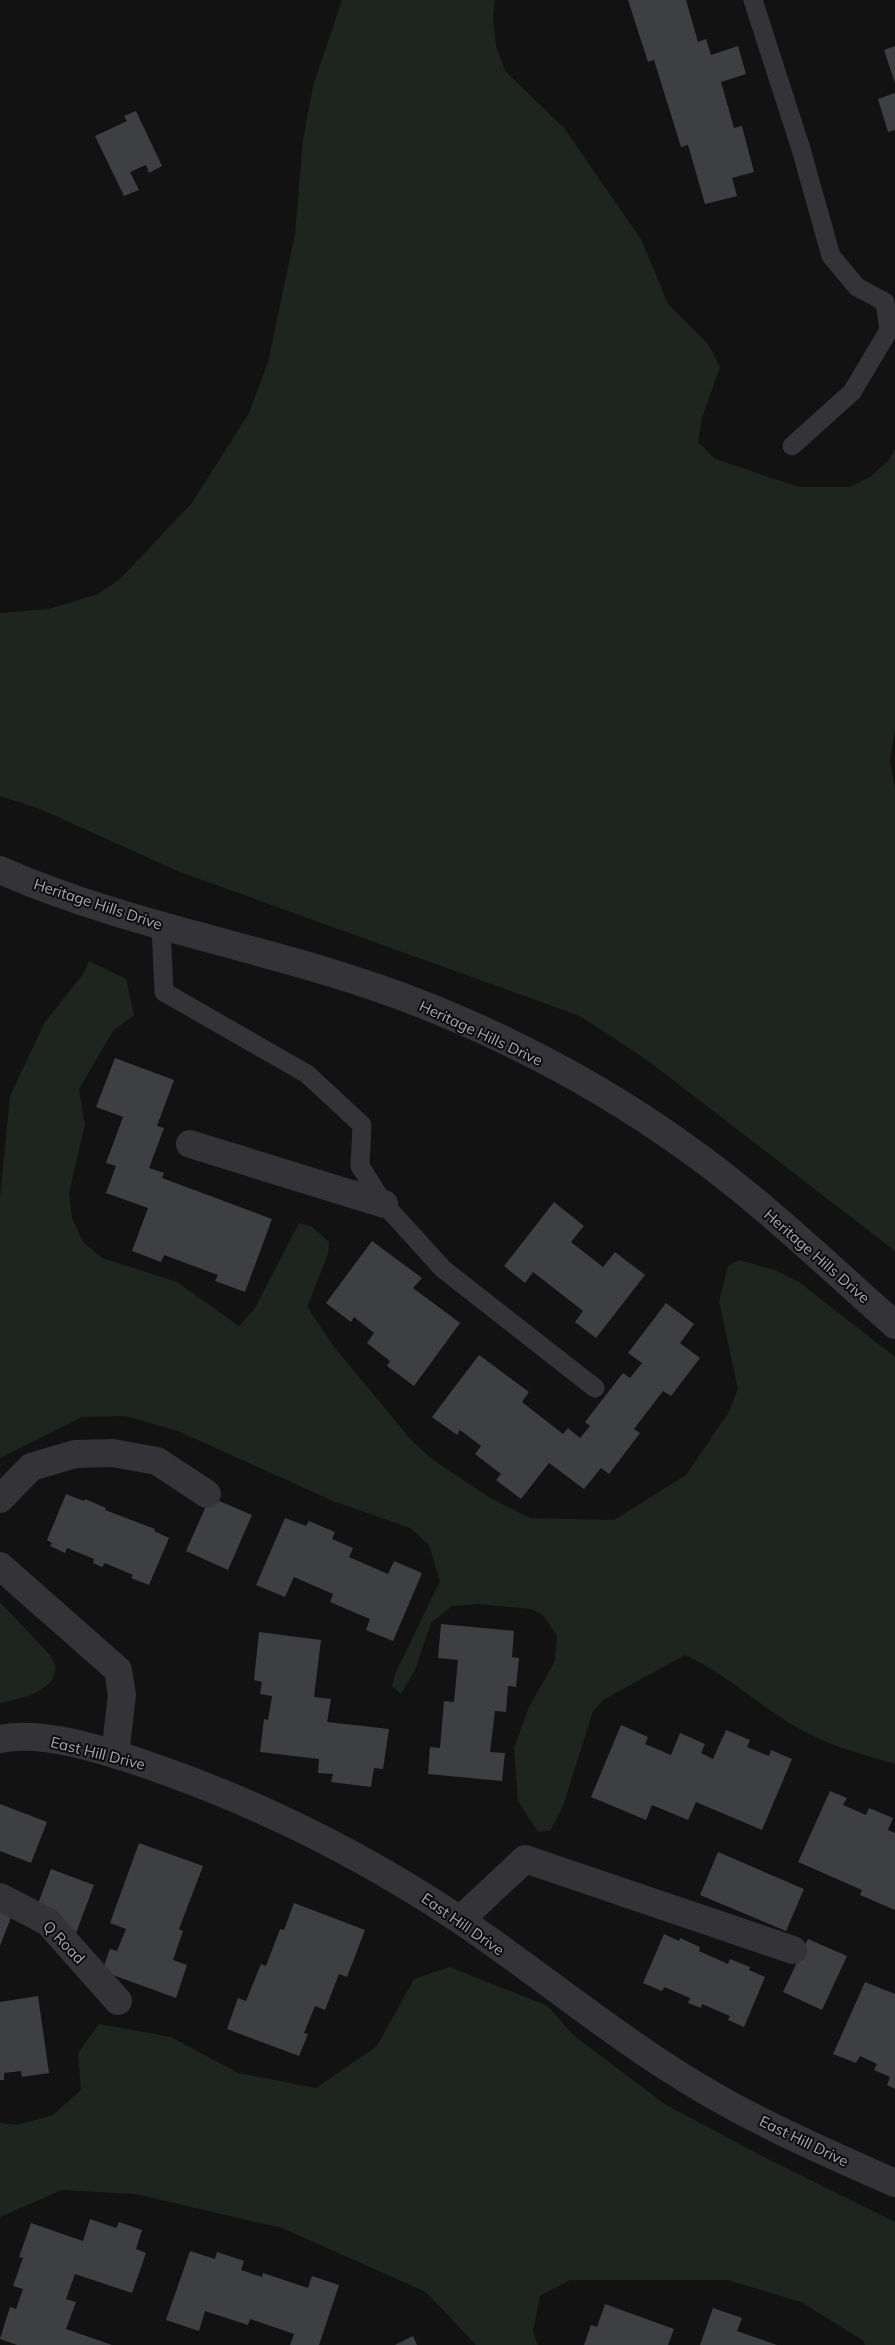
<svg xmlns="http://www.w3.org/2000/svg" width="895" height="2345" font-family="Mulish,sans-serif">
  <rect width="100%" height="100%" fill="#121213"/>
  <!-- green -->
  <g fill="#1e251f">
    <path d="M342,0H495L493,19L496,46L505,71L564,128L642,241L668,304L708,344L720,367L702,418L698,442L715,459L799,487H850L870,477L889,460L895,449V729L890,761L895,788V1251L647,1060L580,1016L180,872L40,809L0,796V613L49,609L98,594L119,580L191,504L249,413L268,362L295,234L303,140L313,86Z"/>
    <path d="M89,961L126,979L134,1015L113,1031L79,1089L85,1125L69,1193L72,1218L83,1242L102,1258L177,1282L239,1326L255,1308L299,1223L311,1226L329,1242L328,1254L307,1307L335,1348L412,1441L433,1460L492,1499L530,1518L614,1520L686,1475L728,1413L738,1389L719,1301L728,1266L739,1260L775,1270L799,1282L895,1357V1764C862,1754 829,1746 798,1728C759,1706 727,1674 685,1655L603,1700L593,1711L563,1806L550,1831L538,1832L518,1801L514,1748L529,1707L555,1661L557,1636L543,1615L531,1609L479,1604L452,1606L431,1623L415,1670L401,1694L392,1686L395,1674L440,1581L429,1545L410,1528L333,1501L178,1431L125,1416L82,1417L0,1458V1199L10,1096L45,1022L83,974Z"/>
    <path d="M0,1602L50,1655L56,1666C55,1669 54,1675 53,1678C44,1694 16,1700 0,1703Z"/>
    <path d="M450,1967L548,2006L573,2035L666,2105L764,2157L895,2222V2345H865L864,2341L801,2302L728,2280H570L540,2296L533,2332L538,2345H476L426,2292L282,2228L135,2194L62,2190L0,2217V2123L17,2125L53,2115L81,2090L78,2053L99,2024L171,2037L238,2073L316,2088L377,2046L414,1979Z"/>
  </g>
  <!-- building -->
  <g fill="#3e3f43">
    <path d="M628,0H686L698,42L706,39L711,55L738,46L746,74L721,82L734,128L742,126L754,172L732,178L737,196L705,204L688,145L681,147L654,60L648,62Z"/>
    <path d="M895,46V83L884,50Z"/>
    <path d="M895,93V130L888,132L878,99Z"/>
    <path d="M136,111L162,166L149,173L146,165L130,172L139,190L124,196L95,136L127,121L124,116Z"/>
    <path d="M115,1058L174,1080L157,1126L164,1128L149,1168L164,1173L162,1178L272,1219L245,1292L215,1281L218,1275L164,1255L161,1262L132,1251L148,1208L106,1193L116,1166L106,1163L123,1117L96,1107Z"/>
    <path d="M554,1202L584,1226L571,1242L603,1267L615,1252L645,1275L596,1338L575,1322L583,1311L533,1272L525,1283L504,1266Z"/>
    <path d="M372,1241L422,1278L413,1288L460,1323L414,1386L387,1366L390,1361L367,1343L374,1333L354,1317L351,1322L326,1303Z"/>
    <path d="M666,1303L694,1324L680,1343L700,1358L671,1396L663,1391L634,1429L640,1433L609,1474L601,1468L584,1489L549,1463L521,1499L496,1480L501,1474L475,1454L481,1446L460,1430L457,1435L432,1417L479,1355L529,1392L522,1402L563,1434L568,1428L580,1438L590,1426L585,1422L623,1373L630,1378L642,1363L628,1353Z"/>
    <path d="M66,1494L84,1501L85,1499L106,1508L105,1510L155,1529L154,1531L169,1538L149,1585L131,1578L133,1575L105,1563L102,1567L93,1563L94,1559L67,1548L65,1553L50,1546L52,1543L47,1540Z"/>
    <path d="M210,1497L252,1515L228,1570L186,1551Z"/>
    <path d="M285,1518L306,1526L309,1521L335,1532L332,1539L353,1548L349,1557L388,1574L394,1561L422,1573L393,1641L366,1630L370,1619L330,1602L333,1594L294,1577L285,1597L256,1585Z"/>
    <path d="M441,1624L514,1631L512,1657L519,1658L516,1687L508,1686L506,1712L495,1711L490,1752L505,1753L502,1781L428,1774L430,1747L440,1748L444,1701L454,1702L458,1660L438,1658Z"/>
    <path d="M259,1632L321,1640L314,1697L331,1699L327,1722L389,1729L383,1769L374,1768L371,1787L331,1782L333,1774L318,1773L319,1759L260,1752L264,1719L268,1720L272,1696L260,1694L262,1682L254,1680Z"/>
    <path d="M621,1725L648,1737L645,1744L671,1755L680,1733L705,1744L701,1753L713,1759L726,1730L750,1740L747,1747L769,1756L771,1750L792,1759L762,1830L696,1802L688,1820L652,1805L646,1820L591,1797Z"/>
    <path d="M830,1791L847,1798L843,1805L866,1815L869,1808L893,1818L888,1830L895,1833V1910L860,1895L862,1890L798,1862Z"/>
    <path d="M0,1804L47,1822L31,1863L0,1851Z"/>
    <path d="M139,1843L203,1866L179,1929L183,1931L173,1960L187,1965L176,1998L102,1971L110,1949L117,1951L126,1929L110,1923Z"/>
    <path d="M718,1852L804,1889L786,1931L700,1895Z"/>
    <path d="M51,1869L94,1885L73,1941L30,1925Z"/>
    <path d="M294,1903L365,1930L347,1977L339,1974L325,2010L315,2006L304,2033L308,2034L299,2056L227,2029L238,1998L246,2001L261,1964L266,1966L280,1929L284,1930Z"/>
    <path d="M0,1906L13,1912L0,1946Z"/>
    <path d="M664,1934L679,1941L680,1938L700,1947L699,1951L728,1964L730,1959L750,1967L749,1970L765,1977L744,2027L728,2020L730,2016L702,2004L701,2008L688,2003L690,1998L664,1987L662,1991L643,1983Z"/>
    <path d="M808,1939L847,1956L822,2010L783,1992Z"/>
    <path d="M865,1982L895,1994V2089L887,2085L890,2077L874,2070L877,2064L860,2056L856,2063L833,2054Z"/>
    <path d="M38,1996L49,2073L22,2077L21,2071L4,2073V2080H0V2002Z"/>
    <path d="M90,2219L116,2228L119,2222L142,2230L136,2249L146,2253L132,2293L75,2274L66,2299L76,2302L66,2329L112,2345H17L0,2339L10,2307L16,2309L23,2289L13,2286L23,2258L19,2257L31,2223L83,2241Z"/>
    <path d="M190,2251L215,2259L217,2252L244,2261L241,2270L262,2277L263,2273L308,2288L312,2276L339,2285L319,2345H290L294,2334L250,2319L248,2325L205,2311L199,2331L166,2320Z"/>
    <path d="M605,2304L674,2329L668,2345H584L591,2325L597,2327Z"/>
    <path d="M713,2308L742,2318L737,2331L777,2345H700Z"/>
    <path d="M413,2336L417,2345H395Z"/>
  </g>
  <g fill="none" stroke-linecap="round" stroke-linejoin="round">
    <!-- service -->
    <g stroke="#333338" stroke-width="19">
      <path d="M753,0L801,149L831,256L857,287L885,302L889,330L852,392L792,446"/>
      <path d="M161,926L164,992L307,1074L362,1125L360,1166L384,1204L443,1269L595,1388"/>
    </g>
    <!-- minor -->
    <g stroke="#333338" stroke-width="28">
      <path d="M0,870C138,931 289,950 429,1007C518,1043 606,1090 684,1146C759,1199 826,1264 895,1325"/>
      <path d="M190,1144L384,1204"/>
      <path d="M0,1499L31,1467L75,1454L113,1453L157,1461L207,1494"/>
      <path d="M0,1566L118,1670L122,1695L115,1754"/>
      <path d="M0,1739C40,1730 100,1749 139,1762C252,1800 359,1853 457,1918C531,1967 598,2024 673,2071C742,2116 820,2150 895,2183"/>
      <path d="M0,1897L48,1922L118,2001"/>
      <path d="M460,1920L525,1859L793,1950"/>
    </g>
  </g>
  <g text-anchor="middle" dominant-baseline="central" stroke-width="4" stroke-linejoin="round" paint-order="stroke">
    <!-- street labels -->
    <g font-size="15" fill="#a4a8b3" stroke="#0d0d0e">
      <text transform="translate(98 904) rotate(18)">Heritage Hills Drive</text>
      <text transform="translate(481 1033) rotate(25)">Heritage Hills Drive</text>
      <text transform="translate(817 1256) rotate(41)">Heritage Hills Drive</text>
      <text transform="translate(98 1753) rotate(14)">East Hill Drive</text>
      <text transform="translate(463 1924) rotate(35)">East Hill Drive</text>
      <text transform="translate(64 1942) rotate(46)">Q Road</text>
      <text transform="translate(804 2141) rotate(26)">East Hill Drive</text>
    </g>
  </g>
</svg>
